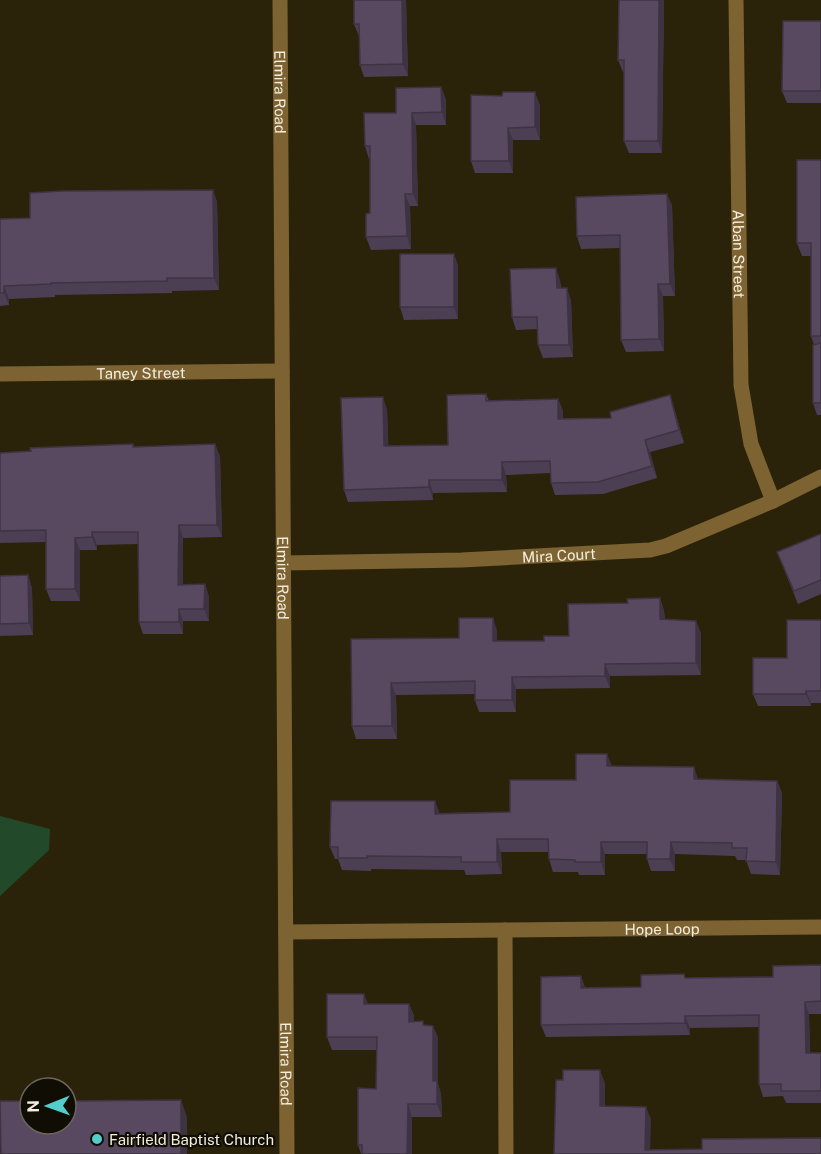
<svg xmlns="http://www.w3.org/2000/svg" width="821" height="1154" font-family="'Public Sans',sans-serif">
  <rect width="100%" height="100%" fill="#2b2309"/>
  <!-- green -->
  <path fill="#224a2a" d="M0,816L50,829L49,850L0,896Z"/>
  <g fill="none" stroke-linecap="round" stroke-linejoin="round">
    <!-- minor -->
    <g stroke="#7d6331" stroke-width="15">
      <path id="s1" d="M736,0L741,385L751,444L773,501"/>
      <path id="s2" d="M0,374L282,371"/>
      <path id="s3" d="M283,563L462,560L650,550L666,546L773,501L821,477"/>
      <path d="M505,930L506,1154"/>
      <path id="s4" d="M286,932L821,927"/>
    </g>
    <!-- tertiary -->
    <path stroke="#7d6331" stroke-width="15" id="s5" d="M280,0L287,1154"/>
  </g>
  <!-- wall -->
  <g fill="#4d3f53">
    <path d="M354,0H406L408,76L364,77L360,65L359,36L354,24Z"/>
    <path d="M619,0H664L662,153H629L624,141V72H623L618,60Z"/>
    <path d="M821,21V103H787L782,91Z"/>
    <path d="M441,87L446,100V125H416L418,206H410L411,249L371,250L366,237L370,213V159H369L365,146L396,113Z"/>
    <path d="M471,95L540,105V140H513V173H475L471,161Z"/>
    <path d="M821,160V415H817L813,403L814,345L811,336V256H802L797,243Z"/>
    <path d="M213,190L217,202L219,290L172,291V293L55,295V297L9,299V305L0,306V219L30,218Z"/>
    <path d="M667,194L672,206L675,296H663L664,351L626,352L621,340L620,248L581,249L577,236Z"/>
    <path d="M454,254L458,266V319L404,320L400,307Z"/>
    <path d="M560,280L561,288L571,300L573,357L543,358L538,345V329L516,330L512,317Z"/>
    <path d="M486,394L489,401L558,399L563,411V419L611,418L674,408L684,443L650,452L657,478L603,494L555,495L551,483L550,473L506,475L507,492L433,493V500L348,502L344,490L387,409L388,446L448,445Z"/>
    <path d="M133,444L134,447L215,444L220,457L222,537L183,538V585L205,584L209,597V621H183V634H143L139,622L138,544L97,545V550H80V601H51L46,589V542L0,543V453Z"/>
    <path d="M821,534V594L798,604L777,552Z"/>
    <path d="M28,575L32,588L33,635L0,636V576Z"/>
    <path d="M660,598L664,611L665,619L701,633V675L610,676V688L516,689V712H479L475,700V694L396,695L397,739H356L352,726L351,639L459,638L497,630V641H544L569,636L628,603Z"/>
    <path d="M821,620V703H811V706H758L753,694L787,658Z"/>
    <path d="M612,766L698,779L777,781L782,793L780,875L751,874L746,860H737L735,856L675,854V871H651L647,859V854H605V875H579L578,872H553L549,859V852H501L502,874L466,875L464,870L371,869V871L342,870L338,859H335L330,847L440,813L510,812L576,780Z"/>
    <path d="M821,965V1014H809L810,1053H821V1103H786L783,1096L763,1097L759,1084V1027L690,1028V1035L546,1037L541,1025L581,976L585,988L641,987L686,978L773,977Z"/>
    <path d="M368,1004H409L414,1016V1022L425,1025L433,1026L438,1038V1084L441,1094L442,1117H412V1154H361L358,1145L376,1089L377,1050H332L327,1037Z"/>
  </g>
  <!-- shaded-wall -->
  <g fill="#3e3343">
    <path d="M402,0H406L408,76L403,64Z"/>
    <path d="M659,0H664L662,153L658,141Z"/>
    <path d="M441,87L446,100V125L442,112Z"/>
    <path d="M535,92L540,105V140L535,127Z"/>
    <path d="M412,113L416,125L418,206L413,194Z"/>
    <path d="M508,128L513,140V173L509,161Z"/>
    <path d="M213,190L217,202L219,290L214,278Z"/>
    <path d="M405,194L410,206L411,249L407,236Z"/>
    <path d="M667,194L672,206L675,296L670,284Z"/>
    <path d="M454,254L458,266V319L454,307Z"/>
    <path d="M556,268L560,280L561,301L557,288Z"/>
    <path d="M658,284L663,296L664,351L659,339Z"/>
    <path d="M4,286L9,299V305L4,293Z"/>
    <path d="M567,288L571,300L573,357L569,345Z"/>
    <path d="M670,395L674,408L684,443L679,430Z"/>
    <path d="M383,397L387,409L389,459L384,446Z"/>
    <path d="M558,399L563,411V432L558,419Z"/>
    <path d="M645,440L650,452L657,478L652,466Z"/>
    <path d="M215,444L220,457L222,537L217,525Z"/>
    <path d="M502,462L506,475L507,492L502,480Z"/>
    <path d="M429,480L433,493V500L429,487Z"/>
    <path d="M179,525L183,538V597L178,585Z"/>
    <path d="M92,532L97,545V550L92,537Z"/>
    <path d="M75,538L80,550V601L75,589Z"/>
    <path d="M28,575L32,588L33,635L29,623Z"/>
    <path d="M205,584L209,597V621L204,609Z"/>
    <path d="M660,598L664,611L665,631L660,619Z"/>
    <path d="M179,609L183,621V634L179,622Z"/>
    <path d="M493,618L497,630V653L493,641Z"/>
    <path d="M696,621L701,633V675L696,663Z"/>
    <path d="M605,664L610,676V688L605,676Z"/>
    <path d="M512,677L516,689V712L512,700Z"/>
    <path d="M391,683L396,695L397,739L392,726Z"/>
    <path d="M806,691L811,703V706L806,694Z"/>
    <path d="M607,754L612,766H607Z"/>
    <path d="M694,767L698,779H694Z"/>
    <path d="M777,781L782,793L780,875L776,862Z"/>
    <path d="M435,801L440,814H435Z"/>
    <path d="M497,839L501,852L502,874L497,862Z"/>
    <path d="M601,842L605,854V875L601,862Z"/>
    <path d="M671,842L675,854V871L670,859Z"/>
    <path d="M581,976L585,989L581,988Z"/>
    <path d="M364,994L369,1006L364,1004Z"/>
    <path d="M805,1002L809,1014L810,1065L806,1053Z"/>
    <path d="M409,1004L414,1016V1034L409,1022Z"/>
    <path d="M685,1016L690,1028V1035L685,1023Z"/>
    <path d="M433,1026L438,1038V1084L441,1094L442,1117L437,1104L433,1081Z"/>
    <path d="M600,1070L605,1083V1118L600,1106Z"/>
    <path d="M181,1100L187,1117V1154H181Z"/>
    <path d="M408,1104L412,1117V1154H407Z"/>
    <path d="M646,1107L651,1119L650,1154L645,1150Z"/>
  </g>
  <!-- building -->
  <g fill="#594960" stroke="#3e3343" stroke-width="1.5">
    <path d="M354,0H402L403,64L360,65L359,24H354Z"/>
    <path d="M619,0H659L658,141H624V60H618Z"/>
    <path d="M783,21H821V91H782Z"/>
    <path d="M441,87L442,112L412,113L413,194H405L407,236L366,237V214L370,213V146H365L364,113H396V88Z"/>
    <path d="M503,92H535V127L508,128L509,161H471V95L502,96Z"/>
    <path d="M797,160H821V336H811V243H797Z"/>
    <path d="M213,190L214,278H167V281L51,283V284L4,286V293H0V219L30,218V193L63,191Z"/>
    <path d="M667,194L670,284H658L659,339L621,340L620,235L577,236L576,197Z"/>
    <rect x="400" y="254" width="54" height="53"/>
    <path d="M556,268L557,288H567L569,345H538L537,317H512L510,269Z"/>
    <path d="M821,343V403H813V345Z"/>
    <path d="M486,394V401L558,399V419L611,418L610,412L670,395L679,430L645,440L652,466L598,482L551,483L550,461L502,462V480H429V487L344,490L341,398L383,397L384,446L448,445L447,395Z"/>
    <path d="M133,444V447L215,444L217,525H179L178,585L205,584L204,609H179V622H139L138,532H92V537L75,538V589H46V530L0,531V453L31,451L30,448Z"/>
    <path d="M821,534V580L794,591L777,552Z"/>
    <path d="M28,575L29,623L0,624V576Z"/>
    <path d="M660,598V619L696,621V663L605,664V676L512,677V700H475V681L391,683L392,726H352L351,639L459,638V618H493V641H544V636H569L568,604L628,603L627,599Z"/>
    <path d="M787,620H821V691H806V694H753V658H787Z"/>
    <path d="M576,754H607V766L694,767V779L777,781L776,862L746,861L747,848H732V843L671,842L670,859H647V842H601V862H575V860L549,859L548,839H497V862H461V857L367,856V858H338V847H330L331,801H435V814L510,812V780H576Z"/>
    <path d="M821,965V1001L805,1002L806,1053H821V1091H781V1084H759V1015L685,1016V1023L541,1025V977L581,976V988L641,987V975L684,974L685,978L773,977V966Z"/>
    <path d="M327,994H364V1004H409V1022L423,1021V1025L433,1026V1081H437V1104H408L407,1154H362V1145H358V1088L376,1089L377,1037H327Z"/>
    <path d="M563,1070H600V1106L646,1107L645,1150L702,1149V1139L821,1138V1154H554L556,1080H563Z"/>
    <path d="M181,1100V1154H1L0,1101H30V1124H66V1101Z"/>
  </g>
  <!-- markers -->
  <circle fill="#53cdcb" stroke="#100d04" stroke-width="2" cx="97" cy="1139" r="6"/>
  <g text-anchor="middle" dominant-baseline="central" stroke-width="4.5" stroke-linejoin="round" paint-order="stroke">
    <!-- street labels -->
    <g font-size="15" fill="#f3eedf" stroke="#100d04">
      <text stroke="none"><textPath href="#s5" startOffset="92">Elmira Road</textPath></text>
      <text stroke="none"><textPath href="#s1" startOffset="254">Alban Street</textPath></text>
      <text stroke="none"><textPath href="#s2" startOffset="141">Taney Street</textPath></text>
      <text stroke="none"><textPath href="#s3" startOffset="276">Mira Court</textPath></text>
      <text stroke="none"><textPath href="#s5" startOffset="578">Elmira Road</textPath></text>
      <text stroke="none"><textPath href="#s4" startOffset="376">Hope Loop</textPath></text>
      <text stroke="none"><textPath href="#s5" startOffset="1064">Elmira Road</textPath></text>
    </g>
    <!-- poi labels -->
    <g font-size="15" fill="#f3eedf" stroke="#100d04" text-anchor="start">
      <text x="109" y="1139">Fairfield Baptist Church</text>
    </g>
  </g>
  <!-- north arrow -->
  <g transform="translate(48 1106) rotate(269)"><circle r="28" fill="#100d04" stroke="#6b675c" stroke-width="1.5"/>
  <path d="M0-4.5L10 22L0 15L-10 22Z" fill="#53cdcb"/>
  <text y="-9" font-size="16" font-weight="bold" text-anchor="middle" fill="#f3eedf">N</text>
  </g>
</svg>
